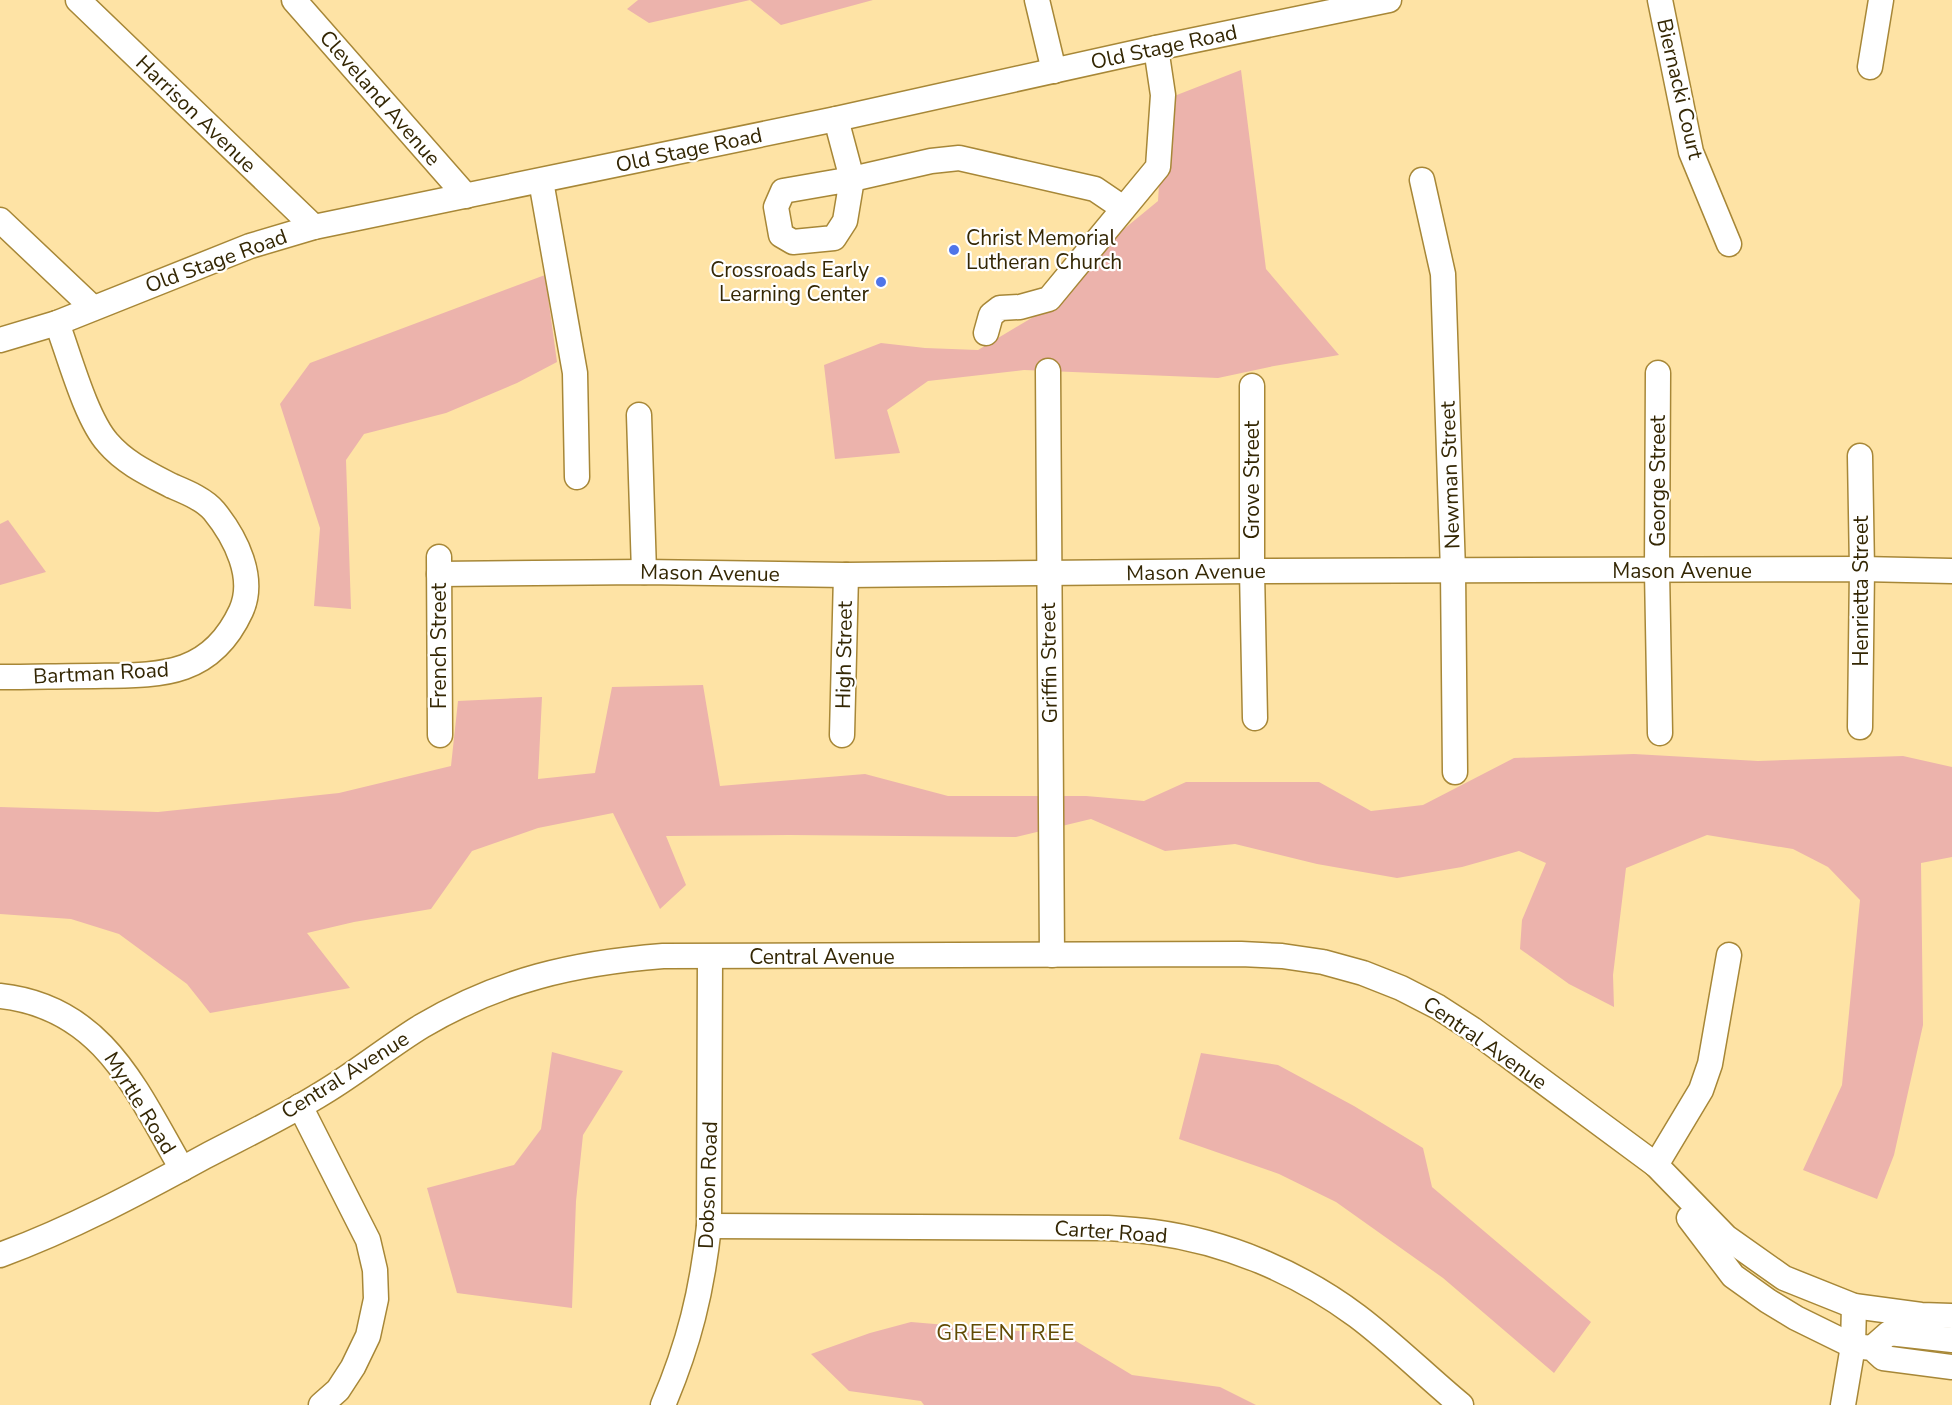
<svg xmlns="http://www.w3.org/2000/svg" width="1952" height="1405" font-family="'Nunito Sans',sans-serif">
  <rect width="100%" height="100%" fill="#fee3a5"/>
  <!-- green -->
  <g fill="#ecb3ac">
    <path d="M638,0H873L781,25L750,0L649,23L627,9Z"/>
    <path d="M1241,70L1266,269L1339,355L1274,366L1218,378L1024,370L928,381L887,410L900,453L835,459L824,365L881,343L925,348L978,350L1045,310L1113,238L1158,201L1164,100Z"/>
    <path d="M545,275L557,362L517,383L446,413L364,434L346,460L351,609L314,606L320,528L280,404L310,363Z"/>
    <path d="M8,520L46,572L0,585V524Z"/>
    <path d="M703,685L720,786L865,774L948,796H1086L1144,801L1186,782H1319L1371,811L1423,805L1514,758L1634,754L1758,761L1903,756L1952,767V857L1921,863L1923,1025L1894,1155L1877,1199L1803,1170L1842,1085L1860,900L1828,867L1793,849L1707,835L1626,868L1613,975L1614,1007L1569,984L1520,949L1522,920L1546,863L1519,851L1462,867L1397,878L1317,864L1235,844L1165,851L1091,819L1016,837L789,835L666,836L686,885L660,909L613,813L538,828L472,851L431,909L354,922L307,933L350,988L210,1013L187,984L119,934L71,919L0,914V807L158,812L339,793L451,766L458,701L542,697L538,779L595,773L612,687Z"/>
    <path d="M552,1052L623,1071L583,1135L576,1201L572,1308L457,1293L427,1188L514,1165L541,1129Z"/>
    <path d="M1201,1053L1278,1065L1354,1106L1423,1148L1432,1187L1591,1322L1554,1373L1443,1278L1336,1202L1279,1174L1179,1139Z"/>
    <path d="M911,1322L1066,1335L1132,1375L1220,1387L1256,1405H924L921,1401L849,1391L811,1354L870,1333Z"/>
  </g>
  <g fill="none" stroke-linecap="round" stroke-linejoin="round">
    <!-- minor casing -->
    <g stroke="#a78737" stroke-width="27">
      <g id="minor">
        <path d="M78,0L314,227"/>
        <path d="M294,0L466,196"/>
        <path d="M1037,0L1054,71"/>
        <path d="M1660,0L1691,152L1729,244"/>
        <path d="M1870,67L1881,0"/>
        <path d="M836,119L852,179L845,221L834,238L793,242L781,235L776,207L783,191L852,179L931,161L959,158L1095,189L1123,208"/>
        <path d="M1422,180L1443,274L1453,571L1455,772"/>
        <path d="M541,181L575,373L577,477"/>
        <path d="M0,220L93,308"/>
        <path d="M986,333L991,315L1000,308L1020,307L1049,299L1158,167L1163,95L1156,48"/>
        <path d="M0,340L57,323L250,246L314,227L836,119L1156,48L1389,0"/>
        <path d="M1048,371L1052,955"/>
        <path d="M1658,373L1657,571L1660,733"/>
        <path d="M1252,386V571L1255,718"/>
        <path d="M639,415L644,572"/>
        <path d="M439,557L440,735"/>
        <path d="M439,574L644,572L846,575L1252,571L1862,569L1952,571"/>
        <path d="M0,677C32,677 64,676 95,676C159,675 210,678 241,611C256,578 236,538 214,511C204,499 186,492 172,486C149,474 125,463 108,443C86,419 69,355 57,323"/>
        <path d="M1860,727L1862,569L1860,456"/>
        <path d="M842,735L846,575"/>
        <path d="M0,996C103,1007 136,1090 182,1169"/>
        <path d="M300,1106L368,1240L375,1270L376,1299L368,1336L353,1367L338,1390L321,1405"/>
        <path d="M1656,1165L1701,1090L1710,1064L1729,955"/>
        <path d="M1689,1218L1733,1276L1768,1301L1796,1318L1853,1346L1872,1348L1883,1358L1952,1367"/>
        <path d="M709,1226L1108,1228C1123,1229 1138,1230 1153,1232C1227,1242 1298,1272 1357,1316C1393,1343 1426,1376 1461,1405"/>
        <path d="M0,1255C71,1229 138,1193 204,1157C242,1137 280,1119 316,1097C353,1076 386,1048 422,1026C500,980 574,963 663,956L1241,954L1282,956L1323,962L1363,973L1401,988L1438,1007L1472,1029L1656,1165L1726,1237L1784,1278L1854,1306L1921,1315L1952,1316"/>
        <path d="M1872,1348L1889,1333L1952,1340"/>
        <path d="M663,1405C689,1344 702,1291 709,1226L710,957"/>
        <path d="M1843,1405L1853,1346L1854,1306"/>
      </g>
    </g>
    <!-- minor -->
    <use href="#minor" stroke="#fff" stroke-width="24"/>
  </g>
  <!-- markers -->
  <g fill="#4f75e9" stroke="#fff" stroke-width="2">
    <circle cx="954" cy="250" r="6"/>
    <circle cx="881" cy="282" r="6"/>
  </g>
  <g text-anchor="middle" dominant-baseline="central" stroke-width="4.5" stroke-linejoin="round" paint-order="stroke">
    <!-- street labels -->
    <g font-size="21" fill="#342704" stroke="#fff">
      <text transform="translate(1164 47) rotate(-12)">Old Stage Road</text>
      <text transform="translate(1680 89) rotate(77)">Biernacki Court</text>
      <text transform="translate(380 98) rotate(49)">Cleveland Avenue</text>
      <text transform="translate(196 114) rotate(44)">Harrison Avenue</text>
      <text transform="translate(689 150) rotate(-12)">Old Stage Road</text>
      <text transform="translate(216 261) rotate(-20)">Old Stage Road</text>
      <text transform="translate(1450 475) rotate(-92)">Newman Street</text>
      <text transform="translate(1252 480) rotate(-90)">Grove Street</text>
      <text transform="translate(1658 481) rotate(-90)">George Street</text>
      <text x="1682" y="571">Mason Avenue</text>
      <text transform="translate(1196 572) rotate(-1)">Mason Avenue</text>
      <text transform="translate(710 573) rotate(1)">Mason Avenue</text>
      <text transform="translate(1861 591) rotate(-90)">Henrietta Street</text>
      <text transform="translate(439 646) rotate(-90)">French Street</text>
      <text transform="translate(844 655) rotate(-89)">High Street</text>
      <text transform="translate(1049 663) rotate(-91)">Griffin Street</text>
      <text transform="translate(101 673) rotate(-3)">Bartman Road</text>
      <text x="822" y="957">Central Avenue</text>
      <text transform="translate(1485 1043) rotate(35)">Central Avenue</text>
      <text transform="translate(345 1075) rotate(-32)">Central Avenue</text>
      <text transform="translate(140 1103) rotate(58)">Myrtle Road</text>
      <text transform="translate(708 1185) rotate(-88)">Dobson Road</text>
      <text transform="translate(1111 1232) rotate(4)">Carter Road</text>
    </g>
    <!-- poi labels -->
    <g font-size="21" fill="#342704" stroke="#fff" text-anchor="start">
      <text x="966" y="238">Christ Memorial<tspan x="966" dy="24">Lutheran Church</tspan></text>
      <text x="869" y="270" text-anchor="end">Crossroads Early<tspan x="869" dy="24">Learning Center</tspan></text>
    </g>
    <!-- neighbourhood labels -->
    <g font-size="22" letter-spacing="1.5" fill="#614a04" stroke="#fff">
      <text x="1006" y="1333">GREENTREE</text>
    </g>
  </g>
</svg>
